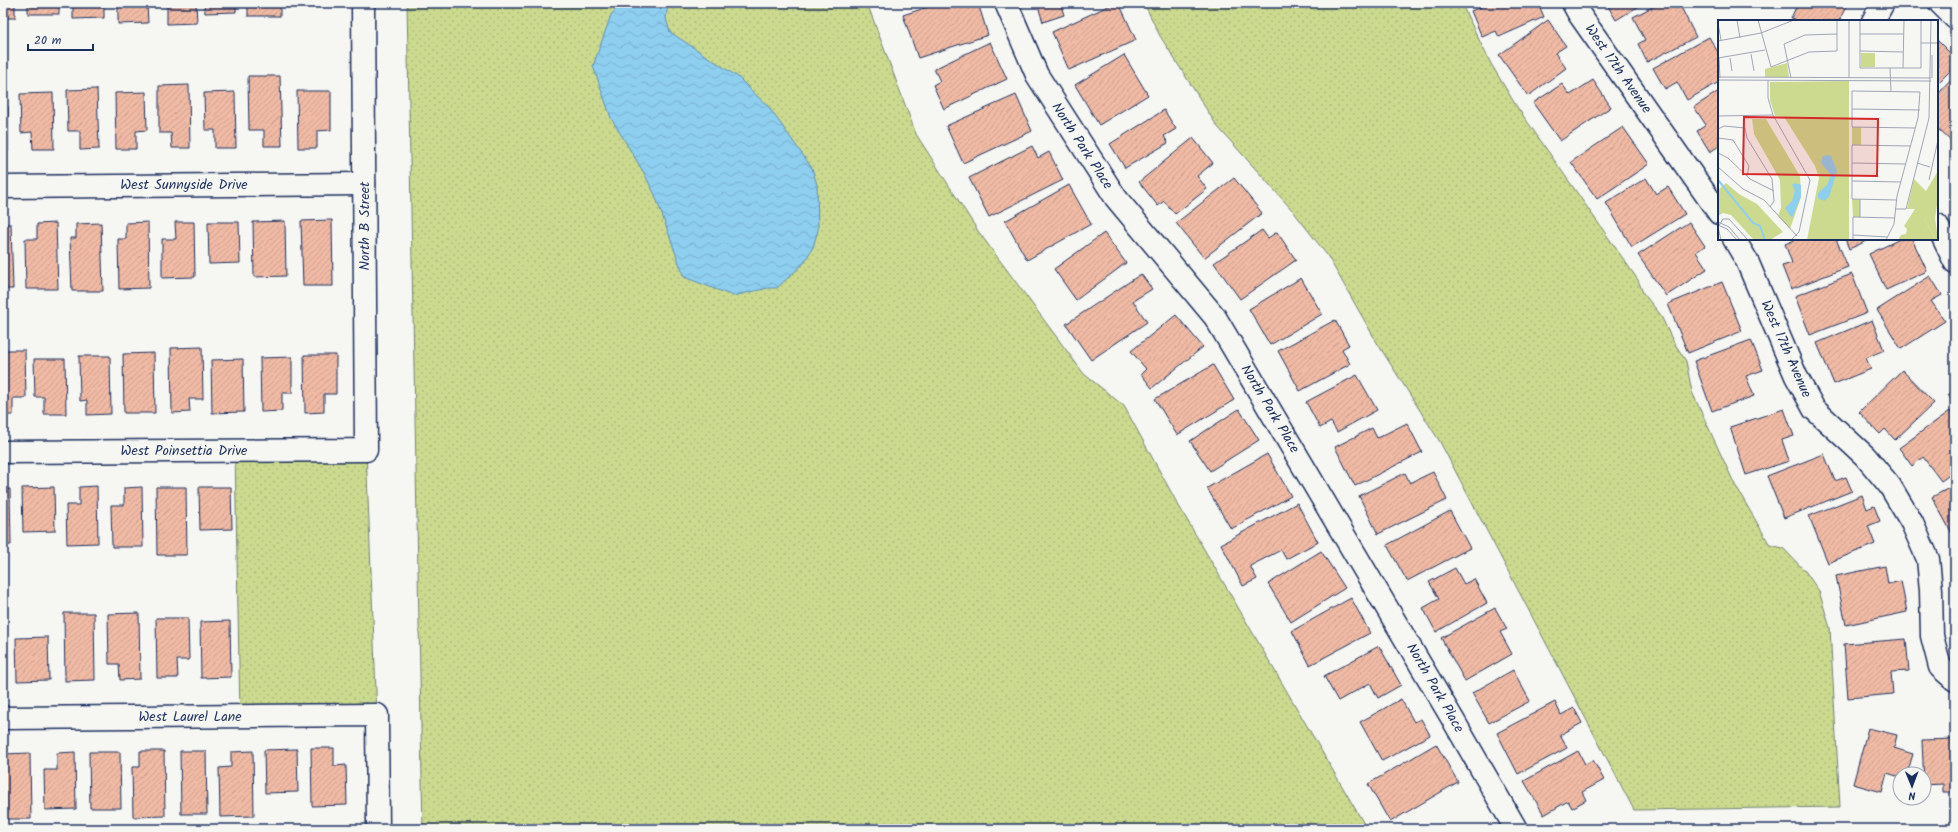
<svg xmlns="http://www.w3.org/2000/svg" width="1958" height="832" font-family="Kalam,sans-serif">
  <defs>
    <pattern id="green-dots" width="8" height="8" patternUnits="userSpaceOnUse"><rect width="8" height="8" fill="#cbda8e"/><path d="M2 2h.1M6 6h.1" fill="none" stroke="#aebb7d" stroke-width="1.8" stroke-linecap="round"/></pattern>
    <pattern id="water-waves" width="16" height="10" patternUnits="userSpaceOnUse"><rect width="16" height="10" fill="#8eceef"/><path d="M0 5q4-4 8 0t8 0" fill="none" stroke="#7ab1cf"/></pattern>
    <pattern id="building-hatch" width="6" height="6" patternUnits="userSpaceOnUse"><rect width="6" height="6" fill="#f0baa4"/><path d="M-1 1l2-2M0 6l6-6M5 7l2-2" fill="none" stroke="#cda090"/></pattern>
  </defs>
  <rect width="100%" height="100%" fill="#f6f6f2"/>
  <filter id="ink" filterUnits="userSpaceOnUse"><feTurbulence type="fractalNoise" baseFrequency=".025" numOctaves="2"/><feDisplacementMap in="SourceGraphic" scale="8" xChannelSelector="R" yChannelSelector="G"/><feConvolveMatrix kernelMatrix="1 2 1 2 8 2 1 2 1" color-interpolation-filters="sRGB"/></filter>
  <g filter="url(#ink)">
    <!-- green -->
    <g fill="url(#green-dots)" stroke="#738476">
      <path d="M407,3H867L916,134L978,231L1084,374L1124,406L1176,501L1367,829H423Z"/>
      <path d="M1144,3H1461L1490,62L1515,104L1638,280L1643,293L1660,314L1673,341L1686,361L1692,392L1735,485L1770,545L1783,548L1805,571L1819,591L1830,628L1840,807L1634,810L1440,442L1379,346L1327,255L1293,211L1217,126L1160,36Z"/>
      <path d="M366,450L377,715L240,716L235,451Z"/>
    </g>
    <!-- water -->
    <path fill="url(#water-waves)" stroke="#608eb5" d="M620,3H668L666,19L670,32L738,77L758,97L768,106L812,168L817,185L818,230L813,247L804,263L777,288H768L733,296L684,277L655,195L644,173L611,118L593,66L611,15Z"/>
    <!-- building -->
    <g fill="url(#building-hatch)" stroke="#1b2f5e">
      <rect x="3" y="3" width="12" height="15"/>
      <rect x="28" y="3" width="31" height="11"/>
      <path d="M73,3H104V18L73,19Z"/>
      <path d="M118,3H147L148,23L118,24Z"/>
      <path d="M167,3H196L197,23L167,24Z"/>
      <path d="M204,3H236V12L205,13Z"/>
      <rect x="248" y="3" width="32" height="13"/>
      <path d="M940,3H978L988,35L918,58L903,15Z"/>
      <path d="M1037,3H1070L1061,6L1064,15L1043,22Z"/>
      <path d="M1115,3H1119L1136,40L1069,70L1052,32Z"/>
      <path d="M1480,3H1538L1544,17L1499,37L1496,31L1482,37L1471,11L1481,7Z"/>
      <path d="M1606,3H1644L1616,20Z"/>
      <path d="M1660,3H1679L1696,37L1647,62L1638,44L1645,40L1633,17Z"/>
      <path d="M1798,3H1848L1839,21H1798L1791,18Z"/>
      <path d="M1548,20L1566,46L1555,53L1566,68L1528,96L1499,55Z"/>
      <path d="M1709,37L1719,54V82L1687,100L1677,82L1665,89L1653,68Z"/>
      <path d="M1937,40L1955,58V66L1937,84Z"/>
      <path d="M990,42L1007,79L944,109L933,85L940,81L934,69Z"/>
      <path d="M1124,55L1148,95L1099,125L1075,85Z"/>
      <path d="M248,76H280L282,146H264V130H249Z"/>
      <path d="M1955,76V142L1954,144L1937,128V95Z"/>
      <path d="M1593,80L1611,107L1560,141L1533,103L1562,84L1570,95Z"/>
      <path d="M189,85L190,148H172L171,133H159V86Z"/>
      <path d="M97,89L99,149L80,150V131H68L67,90Z"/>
      <path d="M297,91H331V130L317,131V148H298Z"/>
      <path d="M1719,91V146L1710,152L1697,131L1706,125L1694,107Z"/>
      <path d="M146,92L147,130L136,131V149H116L115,93Z"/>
      <path d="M235,92L236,148H215V130H205L204,93Z"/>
      <path d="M53,93L54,149H33L32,132L21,133L20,94Z"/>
      <path d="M1016,95L1032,131L963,163L946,126Z"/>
      <rect x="3" y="107" width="5" height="44"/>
      <path d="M1164,110L1176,129L1164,136L1168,143L1125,168L1110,144Z"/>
      <path d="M1623,127L1649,164L1597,199L1571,162Z"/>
      <path d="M1193,138L1213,163L1197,176L1207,189L1175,214L1164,201L1158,206L1139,182Z"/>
      <path d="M1032,146L1038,158L1049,152L1063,180L989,217L969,178Z"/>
      <path d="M1234,178L1262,213L1204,258L1176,223Z"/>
      <path d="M1646,178L1656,194L1668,187L1685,214L1632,247L1606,203Z"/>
      <path d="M1069,185L1091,224L1027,260L1005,221Z"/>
      <path d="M332,220L333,286H303L301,221Z"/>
      <path d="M285,221L286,276L254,277L253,222Z"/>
      <path d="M148,222L149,288L119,289L118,239H126V223Z"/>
      <path d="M175,222H194L195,277L162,278V239H176Z"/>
      <path d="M208,222H239L240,263L209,264Z"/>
      <path d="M1689,222L1705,246L1696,252L1707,269L1666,296L1638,255Z"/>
      <path d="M56,223L58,289H26L25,239H37V224Z"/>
      <path d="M101,223L103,291H72L70,238H76V224Z"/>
      <path d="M3,224H11L13,289H3Z"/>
      <path d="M1262,230L1268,238L1277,232L1296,260L1240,299L1214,263Z"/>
      <path d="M1104,233L1126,263L1076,300L1054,269Z"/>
      <path d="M1797,239H1836L1848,267L1791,289L1782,266L1792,263L1785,244Z"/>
      <path d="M1845,239H1871L1849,249Z"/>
      <path d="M1900,239H1912L1927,271L1886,290L1869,254Z"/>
      <path d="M1141,274L1152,289L1133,301L1147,322L1091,360L1066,324Z"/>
      <path d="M1852,274L1867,313L1810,335L1795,296Z"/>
      <path d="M1930,276L1942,295L1931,301L1945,321L1901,349L1877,310Z"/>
      <path d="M1301,278L1322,314L1270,345L1249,309Z"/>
      <path d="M1722,282L1742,331L1688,353L1668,304Z"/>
      <path d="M1176,315L1203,347L1152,388L1141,374L1146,369L1131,351Z"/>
      <path d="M1335,320L1349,345L1342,349L1350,364L1300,391L1278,351Z"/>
      <path d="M1872,320L1884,350L1866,358L1871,369L1834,384L1817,343Z"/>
      <path d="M1751,340L1763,370L1746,376L1754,396L1712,411L1694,361Z"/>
      <path d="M202,347L203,399H189L190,412L172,413L171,348Z"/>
      <path d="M3,350H25L26,398H13V415H3Z"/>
      <path d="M154,353L155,413H124L123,354Z"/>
      <path d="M304,355H336V394H324V412L305,413Z"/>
      <path d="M79,356H110L111,414L87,415V400L80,401Z"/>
      <path d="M292,357V393H282V411L261,412L260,358Z"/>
      <path d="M34,359H65L66,414H44V397H35Z"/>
      <path d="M243,359L244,412L212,413L211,360Z"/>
      <path d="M1213,365L1234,400L1177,435L1155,399Z"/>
      <path d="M1902,370L1934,403L1895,440L1885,429L1880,434L1859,412Z"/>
      <path d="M1357,375L1377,410L1337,432L1331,422L1320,428L1306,402Z"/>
      <path d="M1955,390V404L1948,395Z"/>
      <path d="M1239,409L1259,440L1210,471L1190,441Z"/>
      <path d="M1784,409L1794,436L1782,440L1789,461L1746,475L1730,427Z"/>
      <path d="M1950,411L1955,419V471L1941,481L1923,457L1912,466L1899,448Z"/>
      <path d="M1407,423L1422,452L1355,486L1335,447L1372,428L1377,438Z"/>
      <path d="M1267,454L1291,496L1231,529L1207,488Z"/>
      <path d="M1824,454L1835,481L1846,477L1852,491L1784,518L1767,476Z"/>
      <path d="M1433,472L1447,500L1378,534L1359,496L1405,473L1410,483Z"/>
      <path d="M1955,485V539L1932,497Z"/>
      <path d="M97,486L98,543L67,544L66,505H79V487Z"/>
      <path d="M54,487L55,531L23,532L22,488Z"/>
      <path d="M142,487L143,547H112L111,505H124V488Z"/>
      <path d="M156,487H186L187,555H157Z"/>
      <path d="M199,487H231L232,529L200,530Z"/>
      <path d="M3,489H10L11,545H3Z"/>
      <path d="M1862,495L1867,509L1874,506L1880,521L1868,526L1875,544L1828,563L1809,516Z"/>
      <path d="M1297,503L1318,542L1286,559L1281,550L1250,566L1257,579L1243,586L1221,544Z"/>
      <path d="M1450,511L1470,548L1407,581L1387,545Z"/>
      <path d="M1321,551L1345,588L1291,622L1268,584Z"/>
      <path d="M1885,566L1888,584L1901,581L1907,612L1846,625L1836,576Z"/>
      <path d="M1455,568L1464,584L1474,579L1487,603L1436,632L1423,608L1439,599L1429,582Z"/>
      <path d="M1351,598L1370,633L1310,665L1292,631Z"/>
      <path d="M1495,608L1507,629L1500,632L1512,654L1465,681L1441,638Z"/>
      <path d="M64,613H94L95,680L65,681Z"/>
      <path d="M139,613L140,679L120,680L119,664H109L108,614Z"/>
      <path d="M156,618H188L189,660H177L178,678H157Z"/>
      <path d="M230,621L231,677L201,678L200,622Z"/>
      <path d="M48,637L49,680L17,681L16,638Z"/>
      <path d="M1906,639L1909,671L1891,672L1893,694L1848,698L1844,644Z"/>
      <path d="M1379,646L1401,685L1378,698L1370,683L1338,701L1324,676Z"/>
      <path d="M1513,670L1530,701L1489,723L1472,693Z"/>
      <path d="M1401,699L1414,722L1421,719L1430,735L1382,761L1360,722Z"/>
      <path d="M1555,702L1561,715L1574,708L1582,723L1560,735L1567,748L1518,774L1497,733Z"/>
      <path d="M1868,728L1897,735L1894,748L1913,754L1907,774H1900V777L1887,773L1882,792L1853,784Z"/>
      <path d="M1955,739V792H1943V784L1924,785L1922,740Z"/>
      <path d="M1436,744L1458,782L1390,822L1368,784Z"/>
      <path d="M311,748H334V766L346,765L347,805L312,806Z"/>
      <path d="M297,749L298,792L265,793L264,750Z"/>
      <path d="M140,751H164L165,816L133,817L132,767H140Z"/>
      <path d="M180,751H206L207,814H181Z"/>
      <path d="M253,751L254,816L220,817L219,768L231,767V752Z"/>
      <path d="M1578,751L1585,764L1593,760L1604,780L1582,792L1586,800L1572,808L1568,801L1544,815L1524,781Z"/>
      <path d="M75,752L76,809L45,810L44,770H57V753Z"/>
      <path d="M89,752H120L121,808H90Z"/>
      <path d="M30,753L31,819H3V754Z"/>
    </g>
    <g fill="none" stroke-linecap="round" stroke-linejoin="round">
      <!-- street casing -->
      <g stroke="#1b2f5e" stroke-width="25">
        <g id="street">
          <path d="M1006,3L1037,75L1116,198L1215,317L1452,718L1516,829"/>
          <path d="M1573,3L1579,14L1719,213"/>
          <path d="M1940,3L1955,18"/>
          <path d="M1873,21L1883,3"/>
          <path d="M3,187L364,184"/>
          <path d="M1937,225L1955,262"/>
          <path d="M1734,239L1747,261L1796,376L1814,409L1865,456L1890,486L1912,523L1928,559L1931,590L1932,636L1940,667L1955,680"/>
          <path d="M3,452L366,450L363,3"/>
          <path d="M3,718L377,715L378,829"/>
        </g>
      </g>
      <!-- street -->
      <use href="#street" stroke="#f6f6f2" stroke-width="22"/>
    </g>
  </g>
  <g text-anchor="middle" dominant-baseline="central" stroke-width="3" stroke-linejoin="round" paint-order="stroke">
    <!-- street labels -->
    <g font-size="14" fill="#1b2f5e" stroke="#f6f6f2">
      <text transform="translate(1618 69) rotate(55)">West 17th Avenue</text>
      <text transform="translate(1082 146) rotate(57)">North Park Place</text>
      <text x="184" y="185">West Sunnyside Drive</text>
      <text transform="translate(365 226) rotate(-90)">North B Street</text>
      <text transform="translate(1786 349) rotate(66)">West 17th Avenue</text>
      <text transform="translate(1270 409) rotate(59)">North Park Place</text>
      <text x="184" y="451">West Poinsettia Drive</text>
      <text transform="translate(1435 688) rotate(60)">North Park Place</text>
      <text x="190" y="717">West Laurel Lane</text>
    </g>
  </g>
  <!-- overview -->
  <g transform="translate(1718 20)">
    <rect width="220" height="220" fill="#f6f6f2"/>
    <path d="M143,33H157V47H143ZM69,43L71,57H47V49ZM131,61V220H89L101,158L97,146L66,97L57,96L52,80V62ZM34,99H48L82,156L83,177L72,209L60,196L63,188L62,160L36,114ZM134,107H143V125H134ZM220,151V178L206,199L218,220H180L183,215L188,214L189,209L186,206L197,189H189L196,159L208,171ZM8,163L21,174L39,184L65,212L52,220H36L13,195L5,193L0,196V170ZM134,179H142V197H135Z" fill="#cbda8e"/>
    <path d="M220,178L217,198L220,220H218L206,199L211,187Z" fill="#cbda8e"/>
    <path d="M109,135L113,136L119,151L111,177L106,181L100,178V173L109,165L113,155L103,143L104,137ZM77,163L83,165V177L74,198L67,188L74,181L77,170L74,165Z" fill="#8eceef"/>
    <path fill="none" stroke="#8eceef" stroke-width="2" d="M0,160L35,203L42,206L47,220"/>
    <path fill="none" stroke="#9ea6b7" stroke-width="1" d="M19,0L22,18M40,0L53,47L91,32L119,31V0M131,0V58M142,0V48H203V0M0,3L3,20M142,14H185M0,21L43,13L76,0M203,23H220M142,31L185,32M33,34L36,51M0,38L47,30M1,38L2,58M12,38L14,51M172,48L173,71M185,48L186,0M0,57L213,58M73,58L66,24L87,15L119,14M214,58V35M0,60L213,61M50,60V78L55,95L92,160L81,212L73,220M134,89L202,90M0,96L55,95M0,109L6,106L27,108L29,118L54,159L56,181L52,187M0,118L15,120L31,146L29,156M0,133L10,138L32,159L56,171M134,143L187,144M199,143L212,147M0,147L25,169L46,180L79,216M211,160L220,120M134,161L183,162M142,179V197M178,180L134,179V125L192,126M177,189H188L211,98L213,0M0,202L11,207L22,220M0,205L9,209L19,220M0,207L5,199H11L30,220M0,207L3,220M135,215L169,217M135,220V197L177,198M168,220L176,204L179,176L200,98L202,72L134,71V107L197,108"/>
    <path fill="#d62828" fill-opacity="0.15" stroke="#d62828" stroke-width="2" d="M26,97L160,99L159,156L25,154Z"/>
    <rect width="220" height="220" fill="none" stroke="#1b2f5e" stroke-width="2"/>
  </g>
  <!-- margin -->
  <rect width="1958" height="832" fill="none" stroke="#f6f6f2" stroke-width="16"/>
  <rect x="8" y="8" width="1942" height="816" fill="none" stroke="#1b2f5e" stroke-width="1.5" filter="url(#ink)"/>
  <!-- north arrow -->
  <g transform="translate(1912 786) rotate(179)"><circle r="19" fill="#f6f6f2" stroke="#9ea6b7"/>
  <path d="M0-3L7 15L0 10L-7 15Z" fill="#1b2f5e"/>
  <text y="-6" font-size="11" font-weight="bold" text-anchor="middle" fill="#1b2f5e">N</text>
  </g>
  <!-- scale -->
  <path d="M28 44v6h65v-6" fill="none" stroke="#1b2f5e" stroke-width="2"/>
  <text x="34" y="44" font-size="12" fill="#1b2f5e" stroke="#f6f6f2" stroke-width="3" paint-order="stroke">20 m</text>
</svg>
